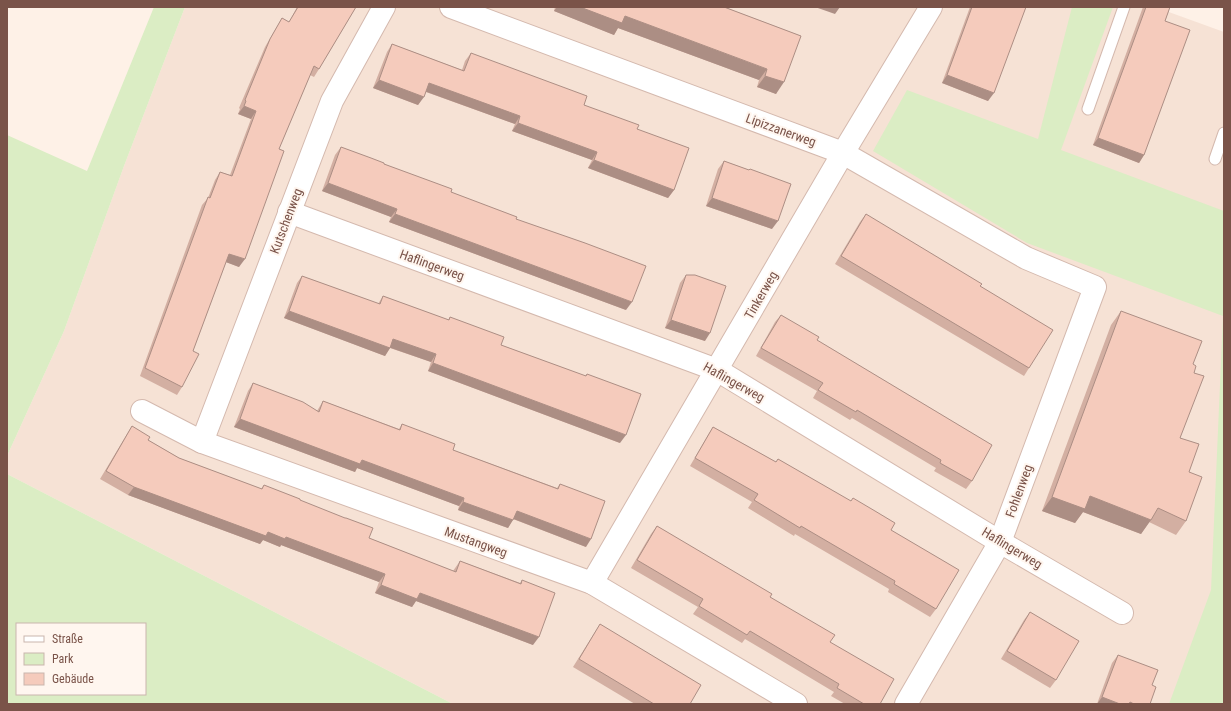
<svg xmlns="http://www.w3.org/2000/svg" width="1231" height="711" font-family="'Roboto Condensed',sans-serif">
  <rect width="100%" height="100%" fill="#fef1e7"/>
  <!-- residential -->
  <path fill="#f6e2d5" d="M185,7H1155L1224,32V704H453L7,474V456L64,331L124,166Z"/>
  <!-- green -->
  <g fill="#dbedc4" fill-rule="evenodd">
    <path d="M154,7H185L124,166L64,331L7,456V135L87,171Z"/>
    <path d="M1072,7H1113L1061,150L1224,211V704H1169L1211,590L1223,316L1027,243L873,151L907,90L1038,139Z"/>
    <path d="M7,474L453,704H7ZM17,624H145V694H17Z"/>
  </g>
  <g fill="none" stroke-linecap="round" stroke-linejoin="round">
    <!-- lane casing -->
    <g stroke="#d4b9ae" stroke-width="13">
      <g id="lane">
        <path d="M1088,109L1124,7"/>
        <path d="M1215,159L1224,133"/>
      </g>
    </g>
    <!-- street casing -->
    <g stroke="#d4b9ae" stroke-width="24">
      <g id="street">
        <path d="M451,7L843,153L1026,258L1095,287L1000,542L906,704"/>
        <path d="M289,212L717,370L1000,542L1122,613"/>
        <path d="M142,411L202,442L592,583L796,704"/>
        <path d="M202,442L332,101L384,7"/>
        <path d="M592,583L843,153L931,7"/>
      </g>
    </g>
    <!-- lane -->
    <use href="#lane" stroke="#fff" stroke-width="11"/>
    <!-- street -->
    <use href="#street" stroke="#fff" stroke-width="22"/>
  </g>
  <!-- wall -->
  <g fill="#d3afa2">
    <path d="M297,7H356L319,69L314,77L310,75L279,149L239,267L226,262L193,351L182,387L177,395L140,376L202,205L208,198L215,180L220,172L230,175L251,119L238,114L240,109L239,108L265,47L282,18L289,22Z"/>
    <path d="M555,7H724L801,36L776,94L757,87L759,80L618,28L614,35L554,11Z"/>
    <path d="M970,7H1026L988,101L942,83Z"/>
    <path d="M1143,7H1170L1165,21L1144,155L1139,163L1093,145Z"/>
    <path d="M392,44L462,70L465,61L471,53L637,129L674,190L668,198L588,168L592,160L512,131L515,124L426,92L418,105L373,88L387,52Z"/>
    <path d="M341,147L384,164L516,219L626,310L389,222L391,217L322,191L335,155Z"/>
    <path d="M724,161L749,170L750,169L772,229L706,206L718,169Z"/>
    <path d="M866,214L1029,368L1024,376L835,264L860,222Z"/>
    <path d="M686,275L705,341L665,328L680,283Z"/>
    <path d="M302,276L378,304L383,296L448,320L450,317L501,345L585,376L587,374L620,443L428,371L431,362L390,348L385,356L284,318L297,283Z"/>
    <path d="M1121,311L1193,364L1194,373L1180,438L1189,472L1186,521L1176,535L1149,522L1141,534L1083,512L1075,523L1042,511L1111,325Z"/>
    <path d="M781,315L817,340L972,481L966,489L934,471L936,468L852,418L850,420L813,398L817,391L756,356L775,322Z"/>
    <path d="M253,383L317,411L323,401L399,429L402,424L453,450L557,488L560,484L586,547L513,519L508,528L458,510L459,506L357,468L355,472L234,427L248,391Z"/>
    <path d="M132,426L148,440L179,458L261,489L264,485L300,500L369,538L453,571L460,561L520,583L522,580L533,645L416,601L412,607L375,593L379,582L281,545L280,547L263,540L260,544L128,495L100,479L127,434Z"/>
    <path d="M713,427L776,462L778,459L891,530L936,609L930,617L888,592L889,589L795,534L794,536L748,508L752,502L690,466L708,435Z"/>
    <path d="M657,526L770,597L830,642L880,704H845L831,696L834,692L745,639L742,643L693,614L698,607L631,568L651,534Z"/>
    <path d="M1030,612L1056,680L1050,688L1001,659L1024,620Z"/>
    <path d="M600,624L690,704H635L573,667Z"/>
    <path d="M1118,655L1152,685L1150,704H1097L1112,663Z"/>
  </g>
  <!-- shaded-wall -->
  <g fill="#ac8e84">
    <path d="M557,7H580L625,16L767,69L759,80L618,28L614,35L554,11Z"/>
    <path d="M815,7H840L835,14Z"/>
    <path d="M947,75L994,93L988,101L942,83Z"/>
    <path d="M765,76L784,82L776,94L757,87Z"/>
    <path d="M379,80L424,97L418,105L373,88Z"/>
    <path d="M429,83L520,116L515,124L424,91Z"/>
    <path d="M244,106L256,111L251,119L238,114Z"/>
    <path d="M518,123L597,152L592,160L512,131Z"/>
    <path d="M1098,138L1144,155L1139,163L1093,145Z"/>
    <path d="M594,160L674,190L668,198L588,168Z"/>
    <path d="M328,183L397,209L391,217L322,191Z"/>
    <path d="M712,198L778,221L772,229L706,206Z"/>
    <path d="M395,214L632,302L626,310L389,222Z"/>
    <path d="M229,254L245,259L239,267L223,261Z"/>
    <path d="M289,311L390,348L385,356L284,318Z"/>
    <path d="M671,320L710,333L705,341L665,328Z"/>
    <path d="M393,339L436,354L431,362L388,347Z"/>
    <path d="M433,363L626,435L620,443L428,371Z"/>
    <path d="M240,419L362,460L464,498L459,506L357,468L355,472L234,427Z"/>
    <path d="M134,487L268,532L286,537L385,574L379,582L281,545L280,547L263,540L260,544L128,495Z"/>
    <path d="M1090,496L1151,520L1141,534L1083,512L1075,523L1042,511L1052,497Z"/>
    <path d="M463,502L513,520L508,528L458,510Z"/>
    <path d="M517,511L591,539L586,547L511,518Z"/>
    <path d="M381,585L420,593L539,637L533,645L416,601L412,607L375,593Z"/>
    <path d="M1102,697L1120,704H1097Z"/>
  </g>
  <!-- building -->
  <g fill="#f5cbbc" stroke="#ac8e84">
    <path d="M298,7H356L319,69L314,66L279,149L284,151L245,259L229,254L193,351L199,354L182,387L145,368L208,197L210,198L220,172L232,176L256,111L244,106L246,101L245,100L270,39L282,18L289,22Z"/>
    <path d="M580,7H724L801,36L784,82L765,76L767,69L625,16L622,23Z"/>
    <path d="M972,7H1026L994,93L947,75Z"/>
    <path d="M1146,7H1170L1165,21L1190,30L1144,155L1098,138Z"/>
    <path d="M392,44L464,71L471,53L587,96L584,105L639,125L637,129L689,148L674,190L594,160L597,152L518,123L520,116L429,83L424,97L379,80Z"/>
    <path d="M341,147L371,158L384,163V164L452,189L451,192L517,217L516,219L585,243L646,266L632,302L395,214L397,209L328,183Z"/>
    <path d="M724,161L749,170L750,169L791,184L778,221L712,198Z"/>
    <path d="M866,214L982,284L980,286L1053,330L1029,368L841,256Z"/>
    <path d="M686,275H695L726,286L710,333L671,320Z"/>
    <path d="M302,276L380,304L383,296L449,320L450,317L504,337L501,345L586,376L587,374L641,394L626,435L433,363L436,354L393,339L390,348L289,311Z"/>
    <path d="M1121,311L1202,341L1193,364L1196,366L1194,373L1204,376L1180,438L1199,444L1189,472L1202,477L1186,521L1158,508L1151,520L1090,496L1085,509L1052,497Z"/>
    <path d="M781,315L819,337L817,340L992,445L972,481L940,463L941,460L857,410L856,412L818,390L823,383L761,348Z"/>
    <path d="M253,383L303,402L319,412L323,401L400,430L402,424L455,444L453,450L558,489L560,484L605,501L591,539L517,511L513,520L463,502L464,498L362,460L360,464L240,419Z"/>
    <path d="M132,426L150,437L148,440L179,458L262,489L264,485L300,499V500L345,518H346L373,528L369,538L456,572L460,561L521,584L522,580L555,593L539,637L420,593L417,599L381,585L385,574L286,537L285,539L268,532L266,536L134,487L106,471Z"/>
    <path d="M713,427L776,462L778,459L851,501L853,498L875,511L895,523L891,530L959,570L936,609L894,584L895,581L801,526L800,528L754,500L758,494L695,458Z"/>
    <path d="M657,526L772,594L770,597L835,635L830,642L894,679L880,704H864L837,688L839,684L750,631L747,635L699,606L703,599L637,560Z"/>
    <path d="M1030,612L1079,641L1056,680L1007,651Z"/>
    <path d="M600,624L701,685L690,704H654L579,659Z"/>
    <path d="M1118,655L1158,670L1152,685L1156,687L1150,704H1134L1130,702L1129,704H1120L1102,697Z"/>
  </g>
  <g text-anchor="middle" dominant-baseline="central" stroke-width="4" stroke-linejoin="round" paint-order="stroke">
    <!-- street labels -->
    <g font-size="13" fill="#7a5349" stroke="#fff6ef">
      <text transform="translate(781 130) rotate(20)">Lipizzanerweg</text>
      <text transform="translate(286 221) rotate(-69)">Kutschenweg</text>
      <text transform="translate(432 265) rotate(20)">Haflingerweg</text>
      <text transform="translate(761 295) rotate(-60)">Tinkerweg</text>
      <text transform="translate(734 382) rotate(29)">Haflingerweg</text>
      <text transform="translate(1019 491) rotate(-70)">Fohlenweg</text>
      <text transform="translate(476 542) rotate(20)">Mustangweg</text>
      <text transform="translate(1012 548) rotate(31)">Haflingerweg</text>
    </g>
  </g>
  <!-- border -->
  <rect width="1231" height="711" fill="none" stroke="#7a5349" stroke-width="16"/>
  <!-- legend -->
  <rect x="16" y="623" width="130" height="72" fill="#fff6ef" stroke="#cab5ad"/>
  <rect x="24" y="636" width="20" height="6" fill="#ffffff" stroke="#cab5ad"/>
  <text x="52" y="643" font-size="12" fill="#7a5349">Straße</text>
  <rect x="24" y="653" width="20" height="12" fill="#dbedc4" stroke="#cab5ad"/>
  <text x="52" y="663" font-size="12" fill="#7a5349">Park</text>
  <rect x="24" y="673" width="20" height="12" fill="#f5cbbc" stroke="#cab5ad"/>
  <text x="52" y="683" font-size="12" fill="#7a5349">Gebäude</text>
</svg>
